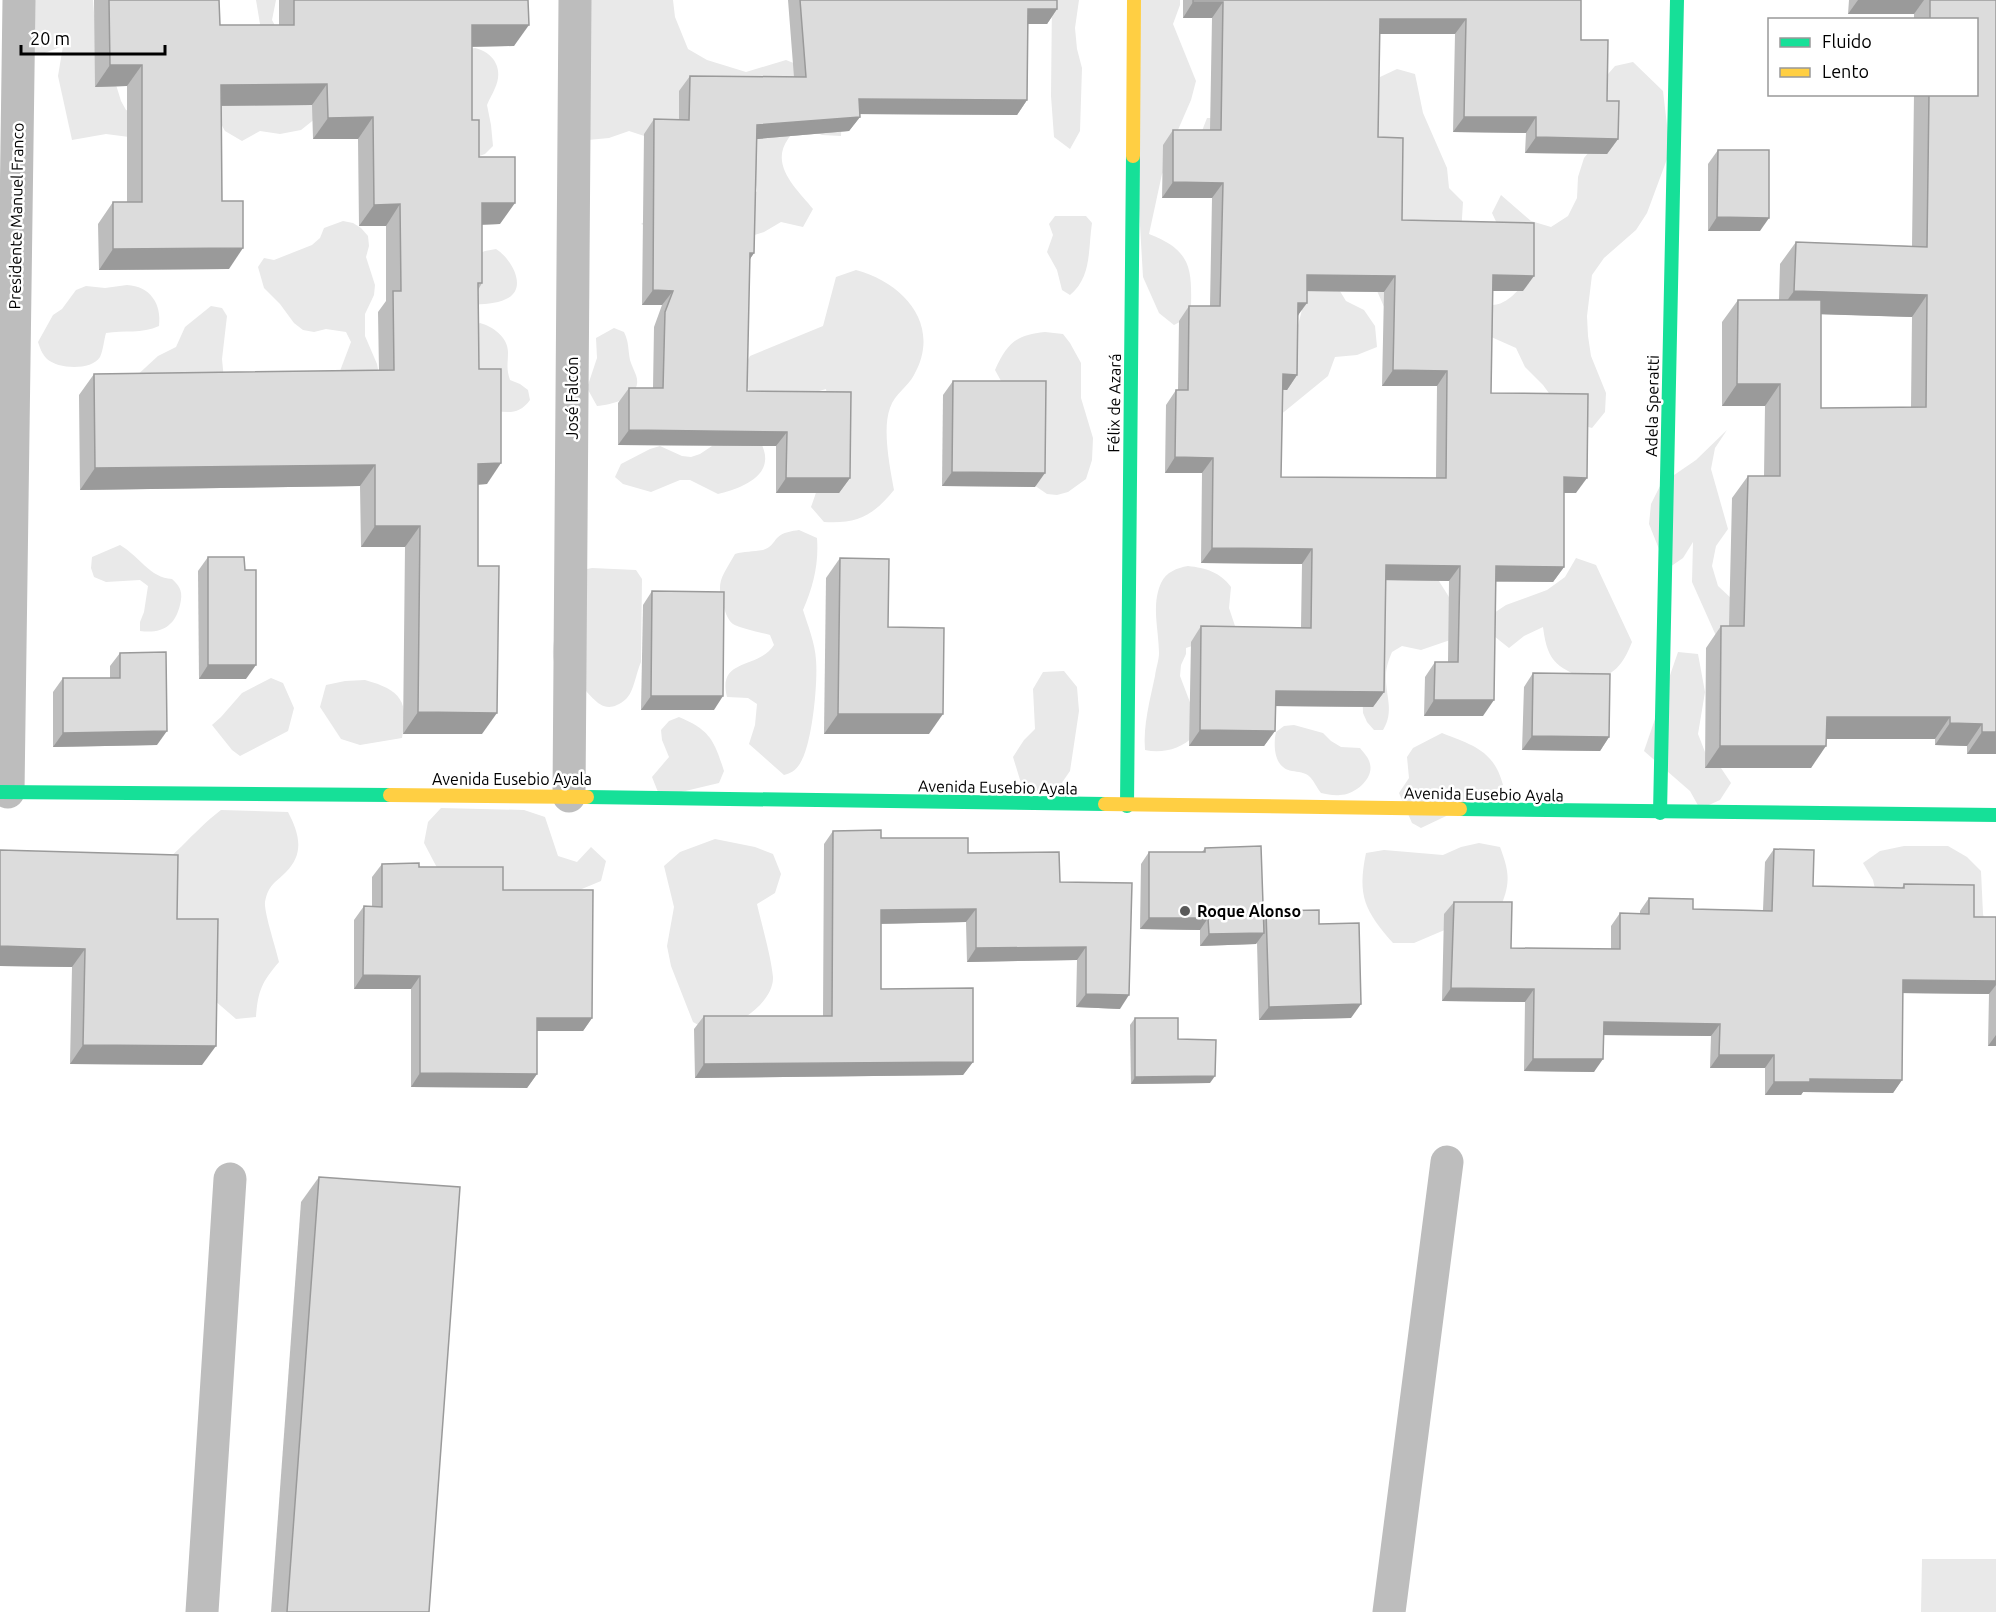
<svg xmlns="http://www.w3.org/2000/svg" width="1996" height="1612" font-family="Ubuntu,sans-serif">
  <rect width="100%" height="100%" fill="#fff"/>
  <!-- green -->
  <g fill="#e9e9e9">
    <path d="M30,0H93L94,13L121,101L126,110L136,113L129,137L106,134L72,140L58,76L63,46L42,54L29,53Z"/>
    <path d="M256,0H276L272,20L282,38L302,46L316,118L301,130L280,134L260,131L242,141L225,131L216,115L252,43L260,24Z"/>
    <path d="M570,0H673L675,17L688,49L707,60L746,72L786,60L806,68L842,116L841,136L822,135L802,126C797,130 791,134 788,139C769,166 798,190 813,209L803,227L781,222L764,232L742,239L661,232L641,224L657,212L746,207L757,191L754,172L629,131L609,138L588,140Z"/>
    <path d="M1052,0H1079L1075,28L1077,49L1082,68L1080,131L1070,149L1054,137L1051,96Z"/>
    <path d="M1127,0H1180V5L1173,24L1196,81L1191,100L1174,139L1175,159L1162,174L1149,234C1196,252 1191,273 1191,316L1174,325L1159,313L1143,277Z"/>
    <path d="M475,48C494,52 504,70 495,88C493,94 489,99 487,105L491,125L493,146L485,154L465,161L464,50Z"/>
    <path d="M1633,62L1663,91L1670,151L1647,213L1636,230L1604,258L1592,275L1587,316L1588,336L1591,356L1606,393L1605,412L1592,428L1570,422L1543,385L1525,367L1516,348L1480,332L1399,341L1374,284L1335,283L1346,301L1364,310L1375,326L1377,347L1357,355L1335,357L1328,376L1279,416V358L1298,325L1308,287L1200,136L1207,118H1246L1376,98L1380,77L1397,69L1415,74L1423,113L1447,168L1449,188L1463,202L1457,299C1493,306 1498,313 1525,283L1492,213L1501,195L1531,221L1551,227L1568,216L1577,198L1578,177L1584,158L1598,141L1602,81L1615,66Z"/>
    <path d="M1055,216H1086L1092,223C1088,249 1092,277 1070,295L1062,290L1057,270L1047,252L1053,235L1049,224Z"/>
    <path d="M343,221L353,223L361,228L368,236L369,246L366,257L375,285L374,295L365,314V336L377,364L381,385L345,390L340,371L351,342L346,332L326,329L314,332L303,330L294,323L280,304L264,288L258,267L264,258L274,260L312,245L320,238L324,228Z"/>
    <path d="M496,249C511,258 529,289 506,299C496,304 483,304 472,305L466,259L485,251Z"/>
    <path d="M856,270C904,283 942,325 914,375C908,387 895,393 890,408C882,429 890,468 894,490C873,516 857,524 824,522L811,507C825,469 834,430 826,389L790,400L751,394L740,375L750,356L823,326L836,277Z"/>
    <path d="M127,285C150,286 162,304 159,326C142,334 124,330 106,333C104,340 103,351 100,357C91,371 58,369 47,359C42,354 40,348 38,342L53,315L62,309L76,290L86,286L105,288Z"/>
    <path d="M211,306L222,308L227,316L222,359L224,380L133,379L158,356L176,347L185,327Z"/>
    <path d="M480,323C492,326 508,337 508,352C508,363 506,369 510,380L520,384L528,390L530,400C517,418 503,411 483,409L471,328Z"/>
    <path d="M614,328L624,332C629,342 628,350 630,360C632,367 636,373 637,379C640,398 611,405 597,406L587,388L597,358L596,338Z"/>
    <path d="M1045,332L1063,334L1070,343L1081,363V398L1093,438L1092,460L1086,479L1068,492L1057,495L1047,494L1031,483L1006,390L995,370C1007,344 1015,335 1045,332Z"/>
    <path d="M1727,430L1715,448L1711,469L1728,529L1716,546L1712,566L1718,586L1733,600L1775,613L1717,638L1692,582L1693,542L1683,558L1667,569L1649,524L1651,504L1661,484L1696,460Z"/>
    <path d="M718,442H761C763,448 766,454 765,461C763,481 734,490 718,494L690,480H680L651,492L623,484L615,477L621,464L650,449L660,446L682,456L691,457L700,454Z"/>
    <path d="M799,530L817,538C819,564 813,587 803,610C808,626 815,643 816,660C818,683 812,748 799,765C795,771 791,773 784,775L749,744L755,725L757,704L748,698L727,697C717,657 758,670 774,645L770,635C762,633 739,628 733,624C728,620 726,614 724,608C715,582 722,577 735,554C744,551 753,552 763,550C770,548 773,543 777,538C783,532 792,531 799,530Z"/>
    <path d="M120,545C139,556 150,578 172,579C181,587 183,593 180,605C175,626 162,634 140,631V622L144,612L148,586L140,580L106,582L94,577L91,568L92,557Z"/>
    <path d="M1576,558L1596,565L1632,642C1622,667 1615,673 1590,683C1559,665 1548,667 1543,627L1524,636L1509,648L1494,636L1488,617L1506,605L1547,590L1565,577Z"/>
    <path d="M1188,566C1206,568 1220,572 1231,587L1229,608L1235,626L1228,634L1186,648V654L1181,665L1180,676L1191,705L1194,736C1181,749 1162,754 1145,750C1143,725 1150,700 1155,676C1156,668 1159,660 1159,653C1159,630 1151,605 1161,583C1166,572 1177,568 1188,566Z"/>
    <path d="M592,568L636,570L642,579L641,662C636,673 634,692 626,699C602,720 592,694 577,682C568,675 556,674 554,662C548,637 570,592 582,570Z"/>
    <path d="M1373,578H1437L1449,597L1459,637L1421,650L1402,646L1392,652C1389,659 1386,667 1386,675C1385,695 1395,711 1383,730H1374L1367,722L1363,713L1362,682Z"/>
    <path d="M1678,652L1698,654L1705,692L1698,734L1705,752L1719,765L1731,783L1720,800L1700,809L1690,791L1644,751Z"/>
    <path d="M1064,671L1077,687L1079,711L1070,771L1059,787L1024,793L1013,757L1024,740L1035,729L1033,689L1043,672Z"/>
    <path d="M271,678L283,683L294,708L288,731L240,756L232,750L212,725L221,717L242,693Z"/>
    <path d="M365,680C401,690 409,701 402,738L360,745L341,739L320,707L326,685L345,681Z"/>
    <path d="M679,717C710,730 714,740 724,771L719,783L660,797L652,777L669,757L662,740L661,730L669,721Z"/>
    <path d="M1294,725L1323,733L1331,741L1341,747L1360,748C1364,753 1369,758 1370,764C1374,779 1354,795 1340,795C1334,796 1327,794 1321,793C1317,788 1314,781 1310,777C1305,772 1298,772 1292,771C1274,768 1273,746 1276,732L1284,726Z"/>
    <path d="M1442,733C1472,745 1494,750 1503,785L1486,797L1421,828L1412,823L1399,793L1409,778L1407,757L1413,748Z"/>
    <path d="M441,808L524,810L545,817L558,856L577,862L591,847L606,861L601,881L565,896H528L506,889L486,890L444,881L424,843L428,822Z"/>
    <path d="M221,810L288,812C299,833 305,853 286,872C275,883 268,885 265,902C264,913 276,948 279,962C262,982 258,990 256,1017L236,1019L206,993L140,881C171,862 192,832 221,810Z"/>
    <path d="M715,839L755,847L773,854L781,874L775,893L757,904C762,926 771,956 773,977C774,1002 736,1028 714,1030C708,1031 699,1025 693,1022L671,966L667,946L674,907L664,866L680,852Z"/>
    <path d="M1479,843L1500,847C1509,871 1511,882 1501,906L1414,943H1393C1365,911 1357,896 1366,853L1384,850L1443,855L1461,847Z"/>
    <path d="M1904,846H1948L1967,857L1981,871L1983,914L1987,933L1877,898L1873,880L1863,863L1880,851Z"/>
    <path d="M1922,1559H1996V1612H1921Z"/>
  </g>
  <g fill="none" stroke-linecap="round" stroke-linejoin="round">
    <!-- street -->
    <g stroke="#bdbdbd" stroke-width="33">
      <path d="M8,792L19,0"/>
      <path d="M569,796L575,0"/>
      <path d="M202,1612L230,1179"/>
      <path d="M1389,1612L1447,1162"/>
    </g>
    <!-- fast -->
    <g stroke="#16e098" stroke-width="14">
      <path d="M0,792L390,795"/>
      <path d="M587,797L1105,804"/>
      <path d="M1127,806L1133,156"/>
      <path d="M1460,809L1996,815"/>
      <path d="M1660,813L1677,0"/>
    </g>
    <!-- slow -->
    <g stroke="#ffcf43" stroke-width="14">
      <path d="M1133,156L1134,0"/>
      <path d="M390,795L587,797"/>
      <path d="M1105,804L1460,809"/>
    </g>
  </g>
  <!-- wall -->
  <g fill="#bdbdbd" fill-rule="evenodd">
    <path d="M94,0H219L220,25H279V0H528L514,46L472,47V120L479,157L500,224L482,225V283L478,290L479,369L487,484L478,485V566L482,734H403L405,547H361L360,486L80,490L79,395L94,374L379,371L378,312L386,301V226H359L358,139H313L312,105L221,106L222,201L229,269L99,270L98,224L113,202H127V86L95,87Z"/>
    <path d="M788,0H1057V9L1047,24H1028L1027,100L1017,115L860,114V117L849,131L757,139L754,253L749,260L747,391L850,478L839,493H776V446L618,445V403L629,388H653L654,327L662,305H642L644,134L654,119L679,120V91L690,76L794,77Z"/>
    <path d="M1183,0H1581V40L1607,101L1618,139L1607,154L1525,153L1526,133L1453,132L1455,34H1379L1378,137L1402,220L1523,291H1493L1491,393L1576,493H1564V567L1553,582H1496L1483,716H1424L1425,677L1435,662H1448L1449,581L1385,580L1384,692L1373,707L1275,706V731L1264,746H1189L1191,642L1201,626L1301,628L1302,564L1201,563L1202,473H1165L1166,405L1176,390H1178L1179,321L1189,306H1210L1212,198H1162L1163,145L1173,130H1210L1212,18H1183ZM1307,291L1384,292L1382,386H1437L1436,478L1281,477L1283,390H1287L1297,375L1298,316Z"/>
    <path d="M1849,0H1996V754H1967V746L1935,745V739H1826L1811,768H1705L1706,648L1721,626H1729L1732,498L1748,476H1764L1765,406H1722V322L1738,300H1779L1780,264L1796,242L1912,246L1914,94H1977V20H1914V14H1848ZM1821,314L1912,317L1911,408H1821Z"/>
    <path d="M1718,150L1760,231H1708V164Z"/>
    <path d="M953,381L1035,487L942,486L943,395Z"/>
    <path d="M208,557L246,679H199L198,571Z"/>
    <path d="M840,558L888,627L929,734H824L826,578Z"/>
    <path d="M652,591L714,710H641L643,605Z"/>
    <path d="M120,653L157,745L53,747V692L63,678H110V666Z"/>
    <path d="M1533,673L1609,737L1600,751L1522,750L1524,687Z"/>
    <path d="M833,831L968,853L1060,882L1120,1009L1076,1007L1077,960L967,962L966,922L881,924V989L973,1062L963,1075L695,1078L694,1029L704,1016H823L824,844Z"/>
    <path d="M1205,848L1263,915L1266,911L1319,924L1351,1018L1259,1020L1257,942L1256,944L1200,946V930L1140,929L1141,864L1149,852H1202Z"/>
    <path d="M1774,849L1813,886L1902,888L1904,884L1974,917H1996V1046H1988L1989,994L1903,993L1902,1080L1893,1093L1803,1092L1801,1095H1765V1068H1710L1711,1036L1604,1035L1594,1072L1524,1071L1525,1002L1442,1001L1444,914L1454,902L1511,948L1611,949V926L1620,913L1640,914V911L1649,898L1693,909L1763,910L1765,862Z"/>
    <path d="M382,864L419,867L503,890L592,1018L583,1031H537V1074L527,1088L411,1087V989H354V920L364,906H372V877Z"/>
    <path d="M177,919L202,1065L70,1064L72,967L0,966Z"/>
    <path d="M1135,1018L1178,1039L1210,1083L1131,1084L1130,1025Z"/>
    <path d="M319,1177L429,1612H271L301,1202Z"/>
  </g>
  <!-- shaded-wall -->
  <g fill="#9a9a9a">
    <path d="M1858,0H1924L1914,14H1848Z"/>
    <path d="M1193,2H1223L1212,18H1183Z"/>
    <path d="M1028,9H1057L1047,24H1018Z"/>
    <path d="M1380,19H1466L1455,34H1369Z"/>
    <path d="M472,25H529L514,46L457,47Z"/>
    <path d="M110,65H142L127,86L95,87Z"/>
    <path d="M327,84L312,105L206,106L221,85Z"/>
    <path d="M859,99L1027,100L1017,115L848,114Z"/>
    <path d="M373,117L358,139H313L328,118Z"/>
    <path d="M860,117L849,131L746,140L757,125Z"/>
    <path d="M1464,117H1536L1526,133L1453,132Z"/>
    <path d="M1536,137L1618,139L1607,154L1525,153Z"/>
    <path d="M1173,182L1223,183L1212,198H1162Z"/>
    <path d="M482,203H515L500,224L467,225Z"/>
    <path d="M400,204L386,226H359L374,205Z"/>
    <path d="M1717,217L1769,218L1760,231H1708Z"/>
    <path d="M243,248L229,269L99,270L113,249Z"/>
    <path d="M750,253H754L744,268Z"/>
    <path d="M1307,275L1395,276L1384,292L1297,291Z"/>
    <path d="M1493,275L1534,276L1523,291H1483Z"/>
    <path d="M653,290L673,291L662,305H642Z"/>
    <path d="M1794,291L1927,295L1912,317L1778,313Z"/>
    <path d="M1298,303H1307L1296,318Z"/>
    <path d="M1393,370L1447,371L1437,386H1382Z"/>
    <path d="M1283,374L1297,375L1287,390L1272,389Z"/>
    <path d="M1737,384H1780L1765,406H1722Z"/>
    <path d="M629,430L787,432L776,446L618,445Z"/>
    <path d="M1175,457L1213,458L1202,473H1165Z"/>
    <path d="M501,463L487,484L463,485L478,464Z"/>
    <path d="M375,465L360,486L80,490L95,468Z"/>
    <path d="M952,472L1045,473L1035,487L942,486Z"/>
    <path d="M1564,477L1587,478L1576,493H1554Z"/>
    <path d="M786,478H850L839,493H776Z"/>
    <path d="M375,526H420L405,547H361Z"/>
    <path d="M1212,548L1312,549L1302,564L1201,563Z"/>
    <path d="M1386,565L1460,566L1449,581L1375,580Z"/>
    <path d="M1496,566L1564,567L1553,582L1486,581Z"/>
    <path d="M208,665H256L246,679H199Z"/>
    <path d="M1276,691L1384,692L1373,707L1265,706Z"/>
    <path d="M651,696H723L714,710H641Z"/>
    <path d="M1434,700H1494L1483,716H1424Z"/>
    <path d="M418,712L497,713L482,734H403Z"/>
    <path d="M838,714H943L929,734H824Z"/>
    <path d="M1827,717H1950L1935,739H1811Z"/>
    <path d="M1950,723L1982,724L1967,746L1935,745Z"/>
    <path d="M1200,730L1275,731L1264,746H1189Z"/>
    <path d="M167,731L157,745L53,747L63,733Z"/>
    <path d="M1982,732H1996V754H1967Z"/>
    <path d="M1532,736L1609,737L1600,751L1522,750Z"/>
    <path d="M1720,746H1826L1811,768H1705Z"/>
    <path d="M976,909L966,922L872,924L881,910Z"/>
    <path d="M1149,918H1208L1200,930L1140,929Z"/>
    <path d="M1264,933L1256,944L1200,946L1209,934Z"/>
    <path d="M0,946L85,949L72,967L0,966Z"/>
    <path d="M1086,947L1077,960L967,962L976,948Z"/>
    <path d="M363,975L420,976L411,989H354Z"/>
    <path d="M1903,980L1996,981V985L1989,994L1894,993Z"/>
    <path d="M1451,988L1534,989L1525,1002L1442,1001Z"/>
    <path d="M1086,994L1129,995L1120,1009L1076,1007Z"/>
    <path d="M1361,1004L1351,1018L1259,1020L1269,1007Z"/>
    <path d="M537,1018H592L583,1031H527Z"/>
    <path d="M1604,1022L1720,1024L1711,1036L1595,1035Z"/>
    <path d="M1996,1035V1046H1988Z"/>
    <path d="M83,1045L216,1046L202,1065L70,1064Z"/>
    <path d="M1719,1055H1774L1765,1068H1710Z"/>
    <path d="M1533,1059H1603L1594,1072L1524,1071Z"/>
    <path d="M973,1062L963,1075L695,1078L704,1064Z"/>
    <path d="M420,1073L537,1074L527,1088L411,1087Z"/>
    <path d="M1215,1076L1210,1083L1131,1084L1135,1077Z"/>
    <path d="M1810,1079L1902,1080L1893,1093L1803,1092L1801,1095H1765L1774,1082Z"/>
  </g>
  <!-- building -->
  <g fill="#dcdcdc" stroke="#9a9a9a" stroke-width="1.5" fill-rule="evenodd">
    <path d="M109,0H219L220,25H294V0H528L529,25H472V120H479V157H515V203H482V283H478L479,369H501V463L478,464V566H499L497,713L418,712L420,526H375V465L95,468L94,374L394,370L393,291H401L400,204L374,205L373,117L328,118L327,84L221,85L222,201H243V248L113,249V202H142V65H110Z"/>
    <path d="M800,0H1057V9H1028L1027,100L859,99L860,117L757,125L754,253H750L747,391L851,392L850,478H786L787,432L629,430V388H663L665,312L673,291L653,290L654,119L689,120L690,76L806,77Z"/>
    <path d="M1193,0H1581V40H1608L1607,101H1619L1618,139L1536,137V117H1464L1466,19H1380L1378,137L1403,138L1402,220L1534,223V276L1493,275L1491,393L1588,394L1587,478L1564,477V567L1496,566L1494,700H1434L1435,662H1458L1460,566L1386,565L1384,692L1276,691L1275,731L1200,730L1201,626L1311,628L1312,549L1212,548L1213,458L1175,457L1176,390H1188L1189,306H1220L1223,183L1173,182V130H1221L1223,2H1193ZM1307,275L1395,276L1393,370L1447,371L1446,478L1281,477L1283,374L1297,375L1298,303H1307Z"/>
    <path d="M1930,0H1996V732H1982V724L1950,723V717H1827L1826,746H1720L1721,626H1744L1748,476H1780V384H1737L1738,300H1821V408L1926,407L1927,295L1794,291L1796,242L1927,247L1929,94H1977V20H1930Z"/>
    <path d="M1718,150H1769V218L1717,217Z"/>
    <path d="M953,381H1046L1045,473L952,472Z"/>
    <path d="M208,557H244L245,570H256V665H208Z"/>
    <path d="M840,558L889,559L888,627L944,628L943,714H838Z"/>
    <path d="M652,591L724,592L723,696H651Z"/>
    <path d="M166,652L167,731L63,733V678H120V653Z"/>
    <path d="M1533,673L1610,674L1609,737L1532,736Z"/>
    <path d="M881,830V838H968V853L1059,852L1060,882L1132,883L1129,995L1086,994V947L976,948V909L881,910V989L973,988V1062L704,1064V1016H832L833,831Z"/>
    <path d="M1261,846L1264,933L1209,934L1208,918H1149V852H1205V848Z"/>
    <path d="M1774,849L1814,850L1813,886L1904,888V884L1974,885V917H1996V981L1903,980L1902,1080L1810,1079V1082H1774V1055H1719L1720,1024L1604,1022L1603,1059H1533L1534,989L1451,988L1454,902H1512L1511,948L1620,949V913L1649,914V898L1693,899V909L1772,911Z"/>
    <path d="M0,850L178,855L177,919H218L216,1046L83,1045L85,949L0,946Z"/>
    <path d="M419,863V867H503V890H593L592,1018H537V1074L420,1073V976L363,975L364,906L382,907V864Z"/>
    <path d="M1319,910V924L1359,923L1361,1004L1269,1007L1266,911Z"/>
    <path d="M1135,1018H1178V1039L1216,1040L1215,1076L1135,1077Z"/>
    <path d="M319,1177L460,1187L429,1612H287Z"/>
  </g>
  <!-- markers -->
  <circle fill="#595959" stroke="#fff" stroke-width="2" cx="1185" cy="911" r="6"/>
  <g text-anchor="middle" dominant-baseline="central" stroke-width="5" stroke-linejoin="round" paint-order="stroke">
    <!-- street labels -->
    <g font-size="16" fill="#000" stroke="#fff">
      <text transform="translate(16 216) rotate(-89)">Presidente Manuel Franco</text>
      <text transform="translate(572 398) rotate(-90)">José Falcón</text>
      <text transform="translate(1114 403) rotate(-89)">Félix de Azará</text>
      <text transform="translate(1652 406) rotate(-89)">Adela Speratti</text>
      <text x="512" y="779">Avenida Eusebio Ayala</text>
      <text transform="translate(998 787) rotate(1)">Avenida Eusebio Ayala</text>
      <text transform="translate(1484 794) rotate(1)">Avenida Eusebio Ayala</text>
    </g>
    <!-- poi labels -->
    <g font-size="16" font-weight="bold" fill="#000" stroke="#fff" text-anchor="start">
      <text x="1197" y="911">Roque Alonso</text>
    </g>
  </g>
  <!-- legend -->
  <rect x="1768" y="18" width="210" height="78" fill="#ffffff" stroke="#999999" stroke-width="1.5"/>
  <rect x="1780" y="38" width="30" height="9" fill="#16e098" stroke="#999999" stroke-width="1.5"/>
  <text x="1822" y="48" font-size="18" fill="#000000">Fluido</text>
  <rect x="1780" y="68" width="30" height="9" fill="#ffcf43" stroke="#999999" stroke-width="1.5"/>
  <text x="1822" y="78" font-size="18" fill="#000000">Lento</text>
  <!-- scale -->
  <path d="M21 45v9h144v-9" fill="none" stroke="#000000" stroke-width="3"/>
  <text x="30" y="45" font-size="18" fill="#000000" stroke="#ffffff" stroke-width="4.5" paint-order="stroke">20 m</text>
</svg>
